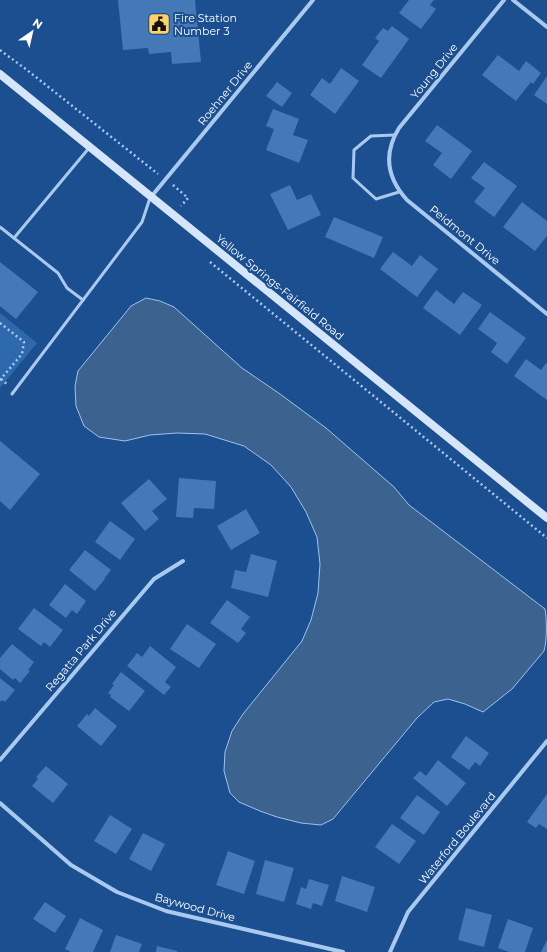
<svg xmlns="http://www.w3.org/2000/svg" width="547" height="952" font-family="Montserrat,sans-serif">
  <rect width="100%" height="100%" fill="#1b4f8f"/>
  <!-- green -->
  <path fill="#2e69ad" d="M0,313L37,343L0,388Z"/>
  <!-- water -->
  <path fill="#3c6290" stroke="#9cc4f0" d="M146,298L160,301L174,307L242,368L280,394L326,428L394,487L409,505L545,609C547,620 547,640 544,651L512,689L483,712L465,704L448,699L434,702L417,718L333,819L321,825L301,823L277,817L260,811L239,802L230,793L224,771L225,752L232,731L243,714L302,641L311,620L318,593L320,564L317,537L306,512L291,487L271,465L244,446L205,434L177,433L150,435L125,441L99,437L84,426L76,406L75,386L78,371L131,306Z"/>
  <!-- building -->
  <g fill="#4478b7">
    <path d="M118,0H195L201,62L172,64L171,52L149,54L148,48L123,50Z"/>
    <path d="M409,0H434L430,5L436,9L421,29L399,13Z"/>
    <path d="M392,26L409,39L381,78L362,65L379,41L375,38L383,28L388,31Z"/>
    <path d="M498,55L519,71L526,61L541,73L533,84L531,82L516,101L482,75Z"/>
    <path d="M341,68L359,81L335,114L310,95L322,78L330,84Z"/>
    <path d="M547,76V104L534,95Z"/>
    <path d="M277,82L292,93L282,107L266,96Z"/>
    <path d="M273,109L299,119L293,135L308,140L299,163L266,150L274,129L266,126Z"/>
    <path d="M437,125L472,151L451,179L433,165L442,153L425,141Z"/>
    <path d="M484,162L517,186L494,217L474,202L485,188L471,178Z"/>
    <path d="M290,185L297,200L311,194L321,215L288,230L270,194Z"/>
    <path d="M522,202L547,221V236L535,251L503,227Z"/>
    <path d="M334,217L383,237L374,258L325,237Z"/>
    <path d="M393,252L412,266L420,255L438,269L417,297L380,269Z"/>
    <path d="M0,262L38,292L16,319L0,306Z"/>
    <path d="M436,290L454,304L463,292L482,305L460,335L423,308Z"/>
    <path d="M490,312L526,338L507,364L491,352L497,343L478,329Z"/>
    <path d="M526,359L541,370L547,362V400L514,376Z"/>
    <path d="M0,441L40,474L10,510L0,501Z"/>
    <path d="M179,478L216,481L214,509L194,508L193,518L176,517Z"/>
    <path d="M149,479L167,499L152,511L159,519L145,531L121,503Z"/>
    <path d="M246,509L260,533L231,550L217,526Z"/>
    <path d="M110,521L135,539L120,560L95,542Z"/>
    <path d="M85,550L111,570L104,579H105L95,591L69,570Z"/>
    <path d="M251,554L277,561L268,597L231,588L235,570L246,572Z"/>
    <path d="M65,584L86,601L77,614L72,610L66,618L49,605Z"/>
    <path d="M227,600L250,617L241,629L246,633L238,643L210,623Z"/>
    <path d="M34,608L63,630L50,647L44,642L41,646L18,629Z"/>
    <path d="M187,624L216,644L199,668L170,649Z"/>
    <path d="M12,644L34,662L28,670L30,671L20,683L15,678L13,680L0,669V658Z"/>
    <path d="M150,646L176,667L165,682L171,687L164,695L127,666L137,653L142,657Z"/>
    <path d="M121,672L145,691L129,711L110,697L111,695L108,693L114,685L112,684Z"/>
    <path d="M0,678L15,690L5,702L2,700L0,702Z"/>
    <path d="M95,708L117,726L101,746L77,726L87,714L89,716Z"/>
    <path d="M466,736L489,753L480,766L475,762L469,770L451,757Z"/>
    <path d="M438,760L466,783L447,806L413,778L420,771L426,776Z"/>
    <path d="M46,766L68,784L53,803L32,786L38,779L36,777Z"/>
    <path d="M547,794V829L539,824L536,828L527,822Z"/>
    <path d="M417,795L440,812L424,835L400,818Z"/>
    <path d="M110,815L132,829L116,854L94,841Z"/>
    <path d="M392,824L416,841L399,864L375,847Z"/>
    <path d="M143,833L165,844L151,871L129,859Z"/>
    <path d="M228,851L255,861L244,894L216,885Z"/>
    <path d="M265,860L294,868L284,902L256,894Z"/>
    <path d="M342,876L375,887L367,912L335,901Z"/>
    <path d="M309,879L329,885L322,906L313,903L311,909L296,904L301,887L306,889Z"/>
    <path d="M45,902L66,916L55,933L33,919Z"/>
    <path d="M466,908L492,915L484,947L458,940Z"/>
    <path d="M80,918L103,930L93,952H71L65,949Z"/>
    <path d="M508,919L533,928L525,952H509L498,948Z"/>
    <path d="M116,935L142,944L139,952H110Z"/>
    <path d="M547,940V952H541Z"/>
    <path d="M157,946L177,951V952H156Z"/>
  </g>
  <g fill="none" stroke-linecap="round" stroke-linejoin="round">
    <!-- path -->
    <g stroke="#a9c9ee" stroke-width="2.5" stroke-dasharray="2 3" stroke-linecap="butt">
      <path d="M0,50L27,70L158,174"/>
      <path d="M173,185L188,198L181,206"/>
      <path d="M210,262L547,538"/>
      <path d="M0,323L24,342L22,354L0,380"/>
      <path d="M1,379L8,385"/>
    </g>
    <!-- lane -->
    <g stroke="#a9c9ee" stroke-width="3">
      <path d="M394,135L371,136L354,150L353,178L376,199L399,192"/>
      <path d="M0,227L58,273L67,288L83,300"/>
      <path d="M14,238L89,148"/>
      <path d="M12,394L142,222L150,198"/>
    </g>
    <!-- street -->
    <g stroke="#a9c9ee" stroke-width="4">
      <path d="M504,0L399,128C383,154 387,178 407,200L547,314"/>
      <path d="M513,0L547,27"/>
      <path d="M151,197L313,0"/>
      <path d="M0,760L154,579L183,561"/>
      <path d="M0,803L71,865L117,892L166,911L343,952"/>
      <path d="M390,952L408,912L547,741"/>
    </g>
    <!-- secondary -->
    <path stroke="#d6e6fa" stroke-width="8" d="M0,74L547,518"/>
  </g>
  <!-- icons -->
  <defs>
    <g id="civic-square" transform="scale(1.15)"><rect x="-9" y="-9" width="18" height="18" rx="4" fill="#ffd166" stroke="#1b4f8f"/><path d="M-.6-6.5H3V-4.5H.6V-3L4-1V1h2V6H-6V1h2V-1L-.6-3ZM-1.2 2.5V6h2.4V2.5Z" fill="#111"/></g>
  </defs>
  <g fill-rule="evenodd">
    <use href="#civic-square" x="159" y="24"/>
  </g>
  <g text-anchor="middle" dominant-baseline="central" stroke-width="4" stroke-linejoin="round" paint-order="stroke">
    <!-- poi labels -->
    <g font-size="11" fill="#fff" stroke="#1b4f8f" text-anchor="start">
      <text x="174" y="18">Fire Station<tspan x="174" dy="13">Number 3</tspan></text>
    </g>
    <!-- street labels -->
    <g font-size="11" fill="#fff" stroke="#1b4f8f">
      <text transform="translate(434 71) rotate(-51)">Young Drive</text>
      <text transform="translate(225 93) rotate(-51)">Roehner Drive</text>
      <text transform="translate(465 235) rotate(39)">Peidmont Drive</text>
      <text transform="translate(280 287) rotate(39)">Yellow Springs-Fairfield Road</text>
      <text transform="translate(81 650) rotate(-50)">Regatta Park Drive</text>
      <text transform="translate(457 838) rotate(-51)">Waterford Boulevard</text>
      <text transform="translate(195 907) rotate(15)">Baywood Drive</text>
    </g>
  </g>
  <!-- north arrow -->
  <g transform="translate(32 32) rotate(34)" stroke="#1b4f8f" stroke-width="3" paint-order="stroke">
  <path d="M0-3L7 15L0 10L-7 15Z" fill="#ffffff"/>
  <text y="-6" font-size="11" font-weight="bold" text-anchor="middle" fill="#ffffff">N</text>
  </g>
</svg>
